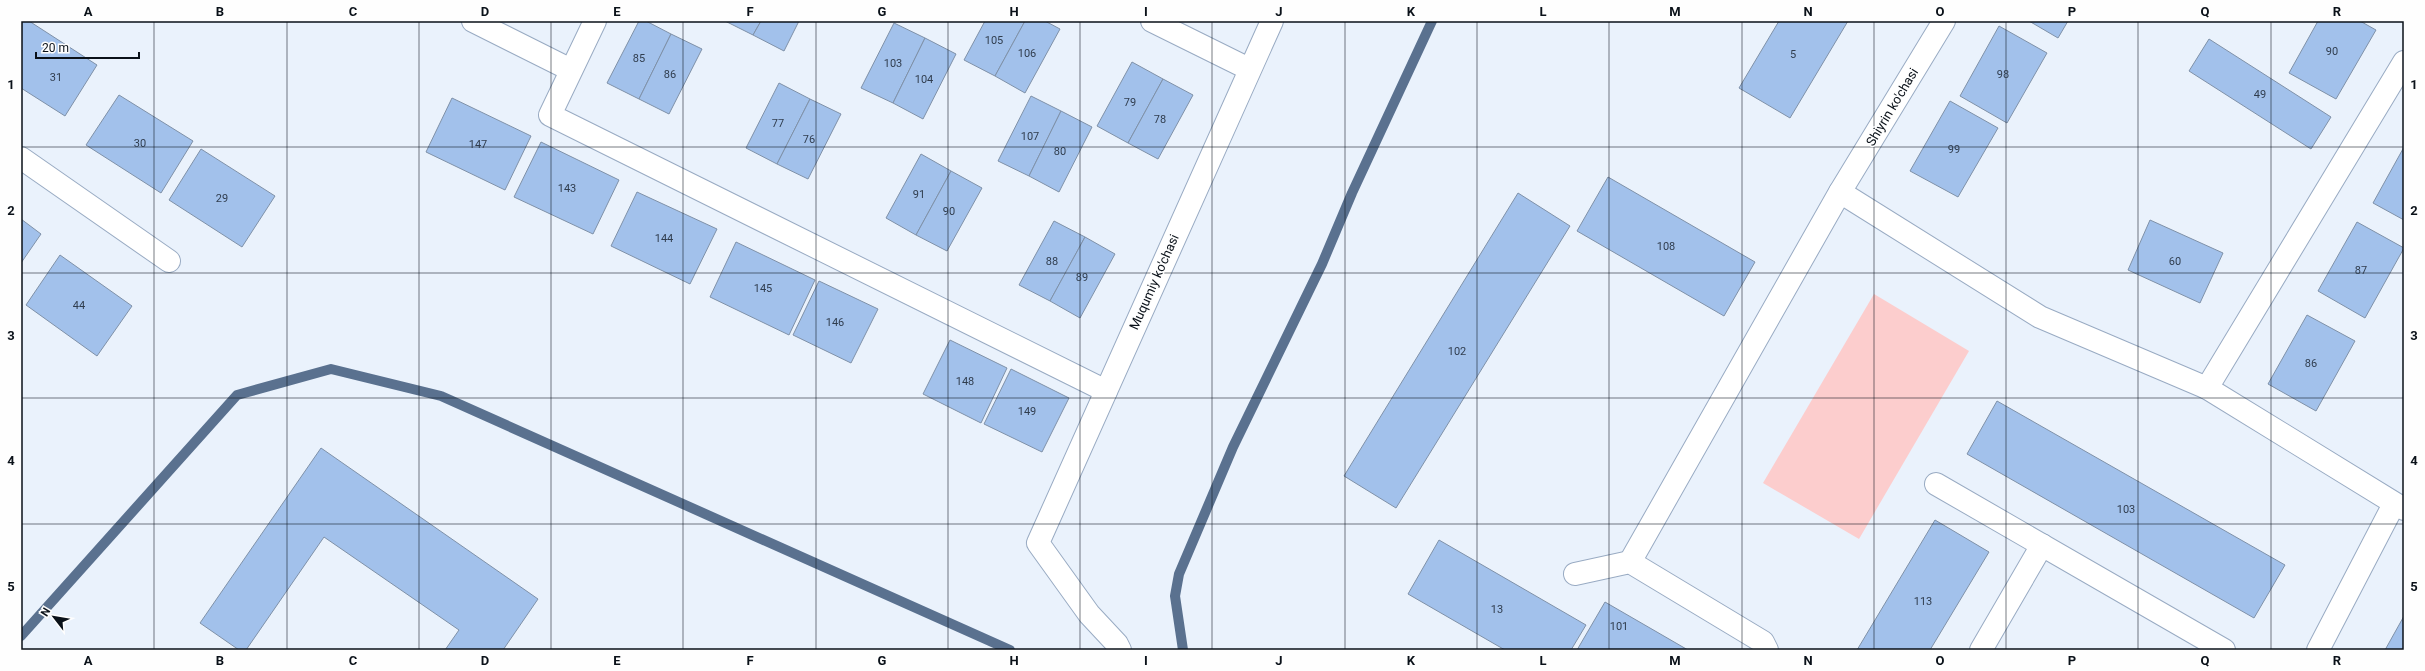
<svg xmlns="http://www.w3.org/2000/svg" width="2425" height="671" font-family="Roboto,sans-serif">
  <rect width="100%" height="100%" fill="#eaf2fc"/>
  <!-- green -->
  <path fill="#fccdcd" d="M1874,294L1969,351L1859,539L1763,483Z"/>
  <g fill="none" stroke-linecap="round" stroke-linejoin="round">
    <!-- stream -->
    <g stroke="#5a718f" stroke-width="10">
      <path d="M21,636L237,395L331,369L441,396L1010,650"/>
      <path d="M1183,650L1175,596L1179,574L1233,447L1322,264L1352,193L1432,21"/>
    </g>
  </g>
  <!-- building -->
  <g fill="#a2c1eb" stroke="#7f91a8">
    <path d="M22,21H29L97,65L65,116L21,88Z"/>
    <path d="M639,21H646L671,34L639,99L607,83Z"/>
    <path d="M725,21H761L753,35Z"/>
    <path d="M761,21H799L784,51L753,35Z"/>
    <path d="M985,21H1025L995,76L964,60Z"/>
    <path d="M1025,21H1045L1060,29L1025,93L995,76Z"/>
    <path d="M1779,21H1848L1790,118L1739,88Z"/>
    <path d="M2029,21H2068L2058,38Z"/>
    <path d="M2318,21H2360L2376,30L2336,99L2289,73Z"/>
    <path d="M894,23L925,38L893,103L861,88Z"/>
    <path d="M1999,26L2047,53L2007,123L1960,96Z"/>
    <path d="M671,34L702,49L669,114L639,99Z"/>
    <path d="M925,38L956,54L923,119L893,103Z"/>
    <path d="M2209,39L2331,117L2311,149L2189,71Z"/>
    <path d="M1132,62L1163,79L1128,143L1097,126Z"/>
    <path d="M1163,79L1193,95L1158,159L1128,143Z"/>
    <path d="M779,83L810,99L777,164L746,148Z"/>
    <path d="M119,95L193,141L161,193L86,145Z"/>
    <path d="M1031,96L1061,111L1029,176L998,161Z"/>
    <path d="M452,98L531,136L505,190L426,152Z"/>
    <path d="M810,99L841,114L808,179L777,164Z"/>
    <path d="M1950,101L1998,128L1958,197L1910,171Z"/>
    <path d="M1061,111L1092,127L1059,192L1029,176Z"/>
    <path d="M541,142L619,180L593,234L514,197Z"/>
    <path d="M2404,147V220L2373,203Z"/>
    <path d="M201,149L275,196L242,247L169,200Z"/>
    <path d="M921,154L951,171L916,235L886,218Z"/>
    <path d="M951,171L982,188L947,251L916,235Z"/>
    <path d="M1608,177L1755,262L1724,316L1577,231Z"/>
    <path d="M637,192L717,229L690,284L611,246Z"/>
    <path d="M1518,193L1570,226L1396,508L1344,476Z"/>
    <path d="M21,219L41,234L21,263Z"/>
    <path d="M2150,220L2223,253L2200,303L2128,270Z"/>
    <path d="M1054,221L1085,237L1050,301L1019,285Z"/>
    <path d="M2357,222L2404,248L2365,318L2318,291Z"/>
    <path d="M1085,237L1115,254L1080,318L1050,301Z"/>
    <path d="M736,242L815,280L789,335L710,297Z"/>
    <path d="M60,255L132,306L97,356L26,305Z"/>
    <path d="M819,281L878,309L851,363L793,335Z"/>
    <path d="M2307,315L2355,341L2316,411L2268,384Z"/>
    <path d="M950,340L1007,368L981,423L923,394Z"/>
    <path d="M1011,369L1069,398L1042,452L984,424Z"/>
    <path d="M1997,401L2285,565L2254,618L1967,454Z"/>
    <path d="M321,448L538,599L503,650H445L459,630L324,537L246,650H239L200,623Z"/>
    <path d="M1935,520L1989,552L1930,650H1857Z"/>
    <path d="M1439,540L1586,625L1571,650H1505L1408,594Z"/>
    <path d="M1605,602L1688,650H1577Z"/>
    <path d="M2404,616V650H2385Z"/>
  </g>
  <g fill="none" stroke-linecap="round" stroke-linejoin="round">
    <!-- minor casing -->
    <g stroke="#99abc3" stroke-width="24">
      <g id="minor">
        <path d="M473,21L571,70"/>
        <path d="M595,21L550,115L1106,391"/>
        <path d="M1152,21L1249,69"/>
        <path d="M21,158L169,261"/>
        <path d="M1840,192L2040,317L2207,388L2404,509"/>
        <path d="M2207,388L2404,62"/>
        <path d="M1936,484L2224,650"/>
        <path d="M1630,562L1840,192L1944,21"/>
        <path d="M1575,574L1630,562L1763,642L1767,650"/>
        <path d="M1120,650L1117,644L1089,614L1038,543L1272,21"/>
        <path d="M1981,650L2042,545"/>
        <path d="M2318,650L2394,504"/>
      </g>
    </g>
    <!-- minor -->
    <use href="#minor" stroke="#fff" stroke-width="22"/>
  </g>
  <!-- grid -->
  <path fill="none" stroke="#0a1119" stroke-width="1" stroke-opacity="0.55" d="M154,21V650M287,21V650M419,21V650M551,21V650M683,21V650M816,21V650M948,21V650M1080,21V650M1212,21V650M1345,21V650M1477,21V650M1609,21V650M1742,21V650M1874,21V650M2006,21V650M2138,21V650M2271,21V650M21,147H2404M21,273H2404M21,398H2404M21,524H2404"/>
  <g text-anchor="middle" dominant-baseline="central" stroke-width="3" stroke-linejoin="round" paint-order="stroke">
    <!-- number labels -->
    <g font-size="11" fill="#303d4e">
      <text x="994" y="40">105</text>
      <text x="2332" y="51">90</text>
      <text x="1027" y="53">106</text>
      <text x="1793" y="54">5</text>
      <text x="639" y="58">85</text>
      <text x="893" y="63">103</text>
      <text x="670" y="74">86</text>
      <text x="2003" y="74">98</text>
      <text x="56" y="77">31</text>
      <text x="924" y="79">104</text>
      <text x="2260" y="94">49</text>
      <text x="1130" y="102">79</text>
      <text x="1160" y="119">78</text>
      <text x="778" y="123">77</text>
      <text x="1030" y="136">107</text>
      <text x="809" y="139">76</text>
      <text x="140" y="143">30</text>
      <text x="478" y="144">147</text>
      <text x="1954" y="149">99</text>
      <text x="1060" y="151">80</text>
      <text x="567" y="188">143</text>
      <text x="919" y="194">91</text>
      <text x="222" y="198">29</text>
      <text x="949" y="211">90</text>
      <text x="664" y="238">144</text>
      <text x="1666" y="246">108</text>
      <text x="1052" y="261">88</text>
      <text x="2175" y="261">60</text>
      <text x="2361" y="270">87</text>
      <text x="1082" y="277">89</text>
      <text x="763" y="288">145</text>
      <text x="79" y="305">44</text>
      <text x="835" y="322">146</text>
      <text x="1457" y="351">102</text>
      <text x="2311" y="363">86</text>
      <text x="965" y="381">148</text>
      <text x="1027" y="411">149</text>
      <text x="2126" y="509">103</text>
      <text x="1923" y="601">113</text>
      <text x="1497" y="609">13</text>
      <text x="1619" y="626">101</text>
    </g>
    <!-- street labels -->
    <g font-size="13" fill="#0a1119" stroke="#fefefe">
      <text transform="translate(1892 107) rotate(-59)">Shiyrin ko'chasi</text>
      <text transform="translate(1154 282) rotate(-66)">Muqumiy ko'chasi</text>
    </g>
  </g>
  <!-- border -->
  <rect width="2425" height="671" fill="none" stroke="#fefefe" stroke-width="44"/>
  <!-- north arrow -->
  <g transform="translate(54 617) rotate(301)" stroke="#fefefe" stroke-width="3" paint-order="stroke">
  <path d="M0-3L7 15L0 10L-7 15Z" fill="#0a1119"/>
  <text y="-6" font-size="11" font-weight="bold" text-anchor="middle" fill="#0a1119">N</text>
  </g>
  <!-- scale -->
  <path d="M36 52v6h103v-6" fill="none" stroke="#0a1119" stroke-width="2"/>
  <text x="42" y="52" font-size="12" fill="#0a1119" stroke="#fefefe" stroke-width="3" paint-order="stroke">20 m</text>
  <rect x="22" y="22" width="2381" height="627" fill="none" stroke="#0a1119" stroke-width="1.5"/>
  <g font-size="13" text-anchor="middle" font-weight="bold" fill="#0a1119">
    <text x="88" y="16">A</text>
    <text x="220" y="16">B</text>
    <text x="353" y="16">C</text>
    <text x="485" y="16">D</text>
    <text x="617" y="16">E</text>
    <text x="750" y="16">F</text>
    <text x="882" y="16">G</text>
    <text x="1014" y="16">H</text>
    <text x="1146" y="16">I</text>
    <text x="1279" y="16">J</text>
    <text x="1411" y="16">K</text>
    <text x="1543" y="16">L</text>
    <text x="1675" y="16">M</text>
    <text x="1808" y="16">N</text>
    <text x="1940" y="16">O</text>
    <text x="2072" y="16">P</text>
    <text x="2205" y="16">Q</text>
    <text x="2337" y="16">R</text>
    <text x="11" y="89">1</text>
    <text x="2414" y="89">1</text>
    <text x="11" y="215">2</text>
    <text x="2414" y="215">2</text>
    <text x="11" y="340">3</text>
    <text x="2414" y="340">3</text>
    <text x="11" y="465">4</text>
    <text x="2414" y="465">4</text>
    <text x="11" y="591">5</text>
    <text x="2414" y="591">5</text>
    <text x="88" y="665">A</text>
    <text x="220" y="665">B</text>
    <text x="353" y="665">C</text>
    <text x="485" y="665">D</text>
    <text x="617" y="665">E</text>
    <text x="750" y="665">F</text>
    <text x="882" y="665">G</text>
    <text x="1014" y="665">H</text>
    <text x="1146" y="665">I</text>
    <text x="1279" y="665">J</text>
    <text x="1411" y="665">K</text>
    <text x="1543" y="665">L</text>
    <text x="1675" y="665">M</text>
    <text x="1808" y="665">N</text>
    <text x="1940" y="665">O</text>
    <text x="2072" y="665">P</text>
    <text x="2205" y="665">Q</text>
    <text x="2337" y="665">R</text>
  </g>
</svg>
